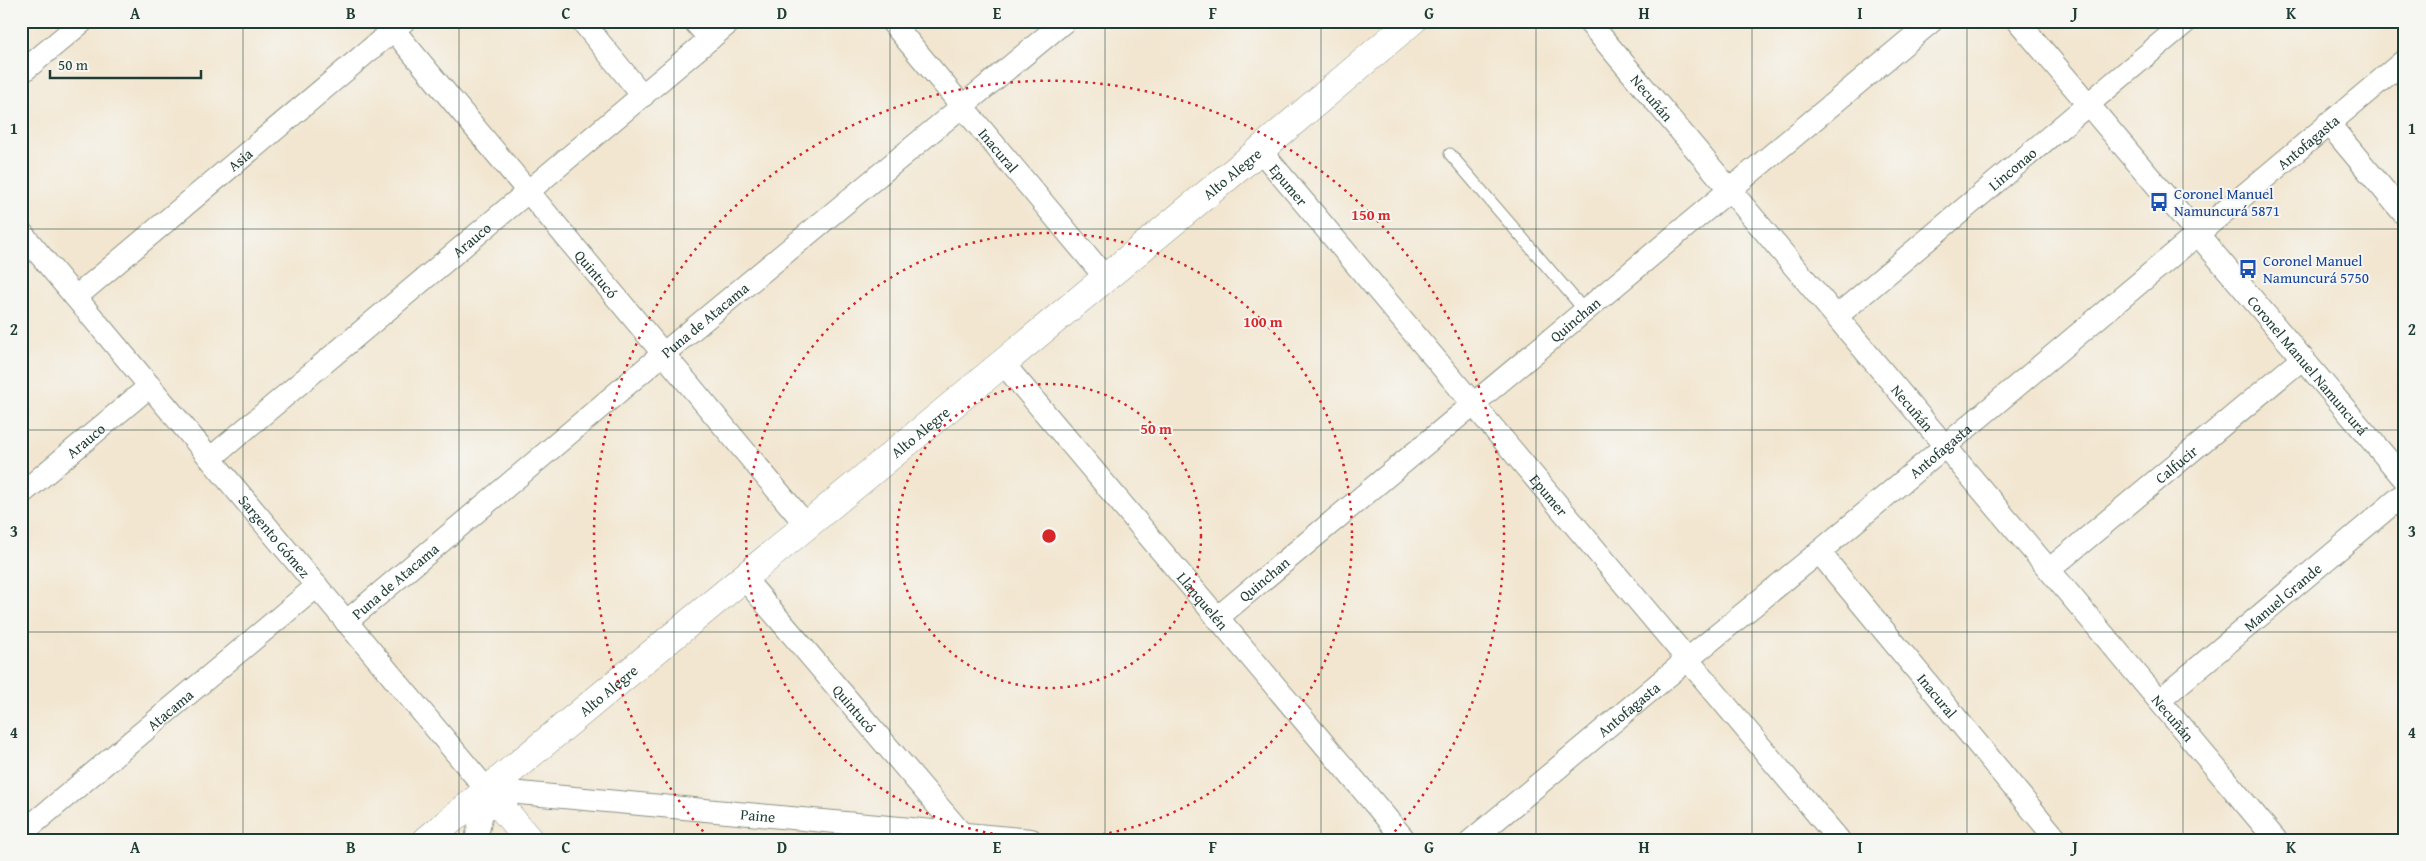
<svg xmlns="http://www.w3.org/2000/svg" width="2426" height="861" font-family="'Gentium Book Plus',serif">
  <rect width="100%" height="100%" fill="#f6f6f2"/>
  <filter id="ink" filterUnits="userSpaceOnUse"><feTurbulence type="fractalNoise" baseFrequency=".02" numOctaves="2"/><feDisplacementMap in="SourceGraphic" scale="10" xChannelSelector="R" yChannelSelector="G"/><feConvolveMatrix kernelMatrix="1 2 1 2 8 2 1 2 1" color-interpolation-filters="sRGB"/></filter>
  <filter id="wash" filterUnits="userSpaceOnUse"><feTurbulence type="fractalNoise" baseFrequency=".0096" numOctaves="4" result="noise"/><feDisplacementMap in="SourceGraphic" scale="20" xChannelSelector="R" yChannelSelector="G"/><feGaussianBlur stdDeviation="1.12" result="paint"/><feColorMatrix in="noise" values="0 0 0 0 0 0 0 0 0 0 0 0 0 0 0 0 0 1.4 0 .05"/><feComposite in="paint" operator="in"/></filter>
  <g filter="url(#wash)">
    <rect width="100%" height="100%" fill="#f2e6d0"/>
  </g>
  <g filter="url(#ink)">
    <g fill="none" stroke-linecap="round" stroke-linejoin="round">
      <!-- service casing -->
      <g stroke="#889282" stroke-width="13">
        <path id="service" d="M1450,154L1586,312"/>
      </g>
      <!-- minor casing -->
      <g stroke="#889282" stroke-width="24">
        <g id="minor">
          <path id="s1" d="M386,21L807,526"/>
          <path d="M582,21L643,96"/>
          <path d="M694,21L710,39"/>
          <path id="s2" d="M891,21L1105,277"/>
          <path id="s3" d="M1588,21L2276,840"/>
          <path id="s4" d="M2018,21L2405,480"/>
          <path d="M21,73L83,21"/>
          <path d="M2328,123L2405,215"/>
          <path id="s5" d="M1260,150L1839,840"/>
          <path id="s6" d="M21,232L487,790"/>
          <path id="s7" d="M76,297L404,21"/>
          <path id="s8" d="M1837,316L2187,21"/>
          <path id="s9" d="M1002,362L1405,840"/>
          <path id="s10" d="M211,458L731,21"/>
          <path id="s11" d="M21,494L150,386"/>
          <path id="s12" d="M1819,552L2057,840"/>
          <path id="s13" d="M2050,569L2303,358"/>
          <path id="s14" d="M744,578L967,840"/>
          <path id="s15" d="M1217,618L1932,21"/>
          <path id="s16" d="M346,622L663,354L1065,21"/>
          <path id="s17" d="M2160,700L2405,493"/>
          <path id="s18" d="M487,790L1031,840"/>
          <path id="s19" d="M21,834L317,586"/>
          <path d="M476,840L487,790"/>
          <path id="s20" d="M1472,840L1688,659L1819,552L2405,60"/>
        </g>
      </g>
      <!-- secondary casing -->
      <g stroke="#889282" stroke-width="29">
        <g id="secondary">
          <path d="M487,790L529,840"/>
          <path id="s21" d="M427,840L1260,150L1412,21"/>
        </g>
      </g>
      <!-- service -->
      <use href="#service" stroke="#fff" stroke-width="11"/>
      <!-- minor -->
      <use href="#minor" stroke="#fff" stroke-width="22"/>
      <!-- secondary -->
      <use href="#secondary" stroke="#fff" stroke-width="28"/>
    </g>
  </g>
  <!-- grid -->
  <path fill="none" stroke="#1f3d34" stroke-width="1" stroke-opacity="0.55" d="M243,21V840M459,21V840M674,21V840M890,21V840M1105,21V840M1321,21V840M1536,21V840M1752,21V840M1967,21V840M2183,21V840M21,229H2405M21,430H2405M21,632H2405"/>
  <!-- distance rings -->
  <g fill="none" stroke="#d62828" stroke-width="2.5" stroke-dasharray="2.5 5">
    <circle cx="1049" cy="536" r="152"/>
    <circle cx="1049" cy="536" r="303"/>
    <path d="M708 837A455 455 0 1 1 1390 837"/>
  </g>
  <!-- icons -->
  <defs>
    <g id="bus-bare" transform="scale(1.5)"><path d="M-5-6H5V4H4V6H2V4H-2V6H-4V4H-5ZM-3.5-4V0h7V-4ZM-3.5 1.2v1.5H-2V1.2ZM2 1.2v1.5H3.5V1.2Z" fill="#1a4fb4" stroke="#f6f6f2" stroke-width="2.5" paint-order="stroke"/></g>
  </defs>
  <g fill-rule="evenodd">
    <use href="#bus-bare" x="2159" y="202"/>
    <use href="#bus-bare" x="2248" y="269"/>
  </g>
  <g text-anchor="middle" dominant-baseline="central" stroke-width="4" stroke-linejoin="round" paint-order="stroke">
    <!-- street labels -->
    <g font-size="15" fill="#1f3d34" stroke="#f6f6f2">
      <text stroke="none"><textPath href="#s3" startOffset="100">Necuñán</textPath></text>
      <text stroke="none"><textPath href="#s20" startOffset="1089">Antofagasta</textPath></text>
      <text stroke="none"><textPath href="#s2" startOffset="168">Inacural</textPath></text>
      <text stroke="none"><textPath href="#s7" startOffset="214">Asia</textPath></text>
      <text stroke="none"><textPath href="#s8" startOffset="229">Linconao</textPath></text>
      <text stroke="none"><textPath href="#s21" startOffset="1045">Alto Alegre</textPath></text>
      <text stroke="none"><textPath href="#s5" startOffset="45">Epumer</textPath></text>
      <text stroke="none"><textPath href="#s10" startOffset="340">Arauco</textPath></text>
      <text stroke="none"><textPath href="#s1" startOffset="329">Quintucó</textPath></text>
      <text stroke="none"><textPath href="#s16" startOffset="469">Puna de Atacama</textPath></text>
      <text stroke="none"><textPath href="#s15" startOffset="466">Quinchan</textPath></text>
      <text stroke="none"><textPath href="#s4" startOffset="450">Coronel Manuel Namuncurá</textPath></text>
      <text stroke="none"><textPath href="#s3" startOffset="505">Necuñán</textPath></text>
      <text stroke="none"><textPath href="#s21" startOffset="640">Alto Alegre</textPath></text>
      <text stroke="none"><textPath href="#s11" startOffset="84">Arauco</textPath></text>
      <text stroke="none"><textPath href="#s20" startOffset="609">Antofagasta</textPath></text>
      <text stroke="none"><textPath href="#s13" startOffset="164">Calfucir</textPath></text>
      <text stroke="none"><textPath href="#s5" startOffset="450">Epumer</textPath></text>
      <text stroke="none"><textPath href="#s6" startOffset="396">Sargento Gómez</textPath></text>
      <text stroke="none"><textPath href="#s15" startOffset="61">Quinchan</textPath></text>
      <text stroke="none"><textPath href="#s16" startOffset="64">Puna de Atacama</textPath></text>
      <text stroke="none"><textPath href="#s17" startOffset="160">Manuel Grande</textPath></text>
      <text stroke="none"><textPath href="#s9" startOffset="312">Llanquelén</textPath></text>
      <text stroke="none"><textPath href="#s21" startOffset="235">Alto Alegre</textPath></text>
      <text stroke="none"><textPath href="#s12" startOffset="186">Inacural</textPath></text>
      <text stroke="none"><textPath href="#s14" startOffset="171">Quintucó</textPath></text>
      <text stroke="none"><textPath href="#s20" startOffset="204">Antofagasta</textPath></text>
      <text stroke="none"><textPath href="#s19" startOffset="194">Atacama</textPath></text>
      <text stroke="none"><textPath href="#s3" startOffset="910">Necuñán</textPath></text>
      <text stroke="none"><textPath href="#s18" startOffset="272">Paine</textPath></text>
    </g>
    <!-- transit labels -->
    <g font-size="15" fill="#164399" stroke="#f6f6f2" text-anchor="start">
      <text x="2174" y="193">Coronel Manuel<tspan x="2174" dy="17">Namuncurá 5871</tspan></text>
      <text x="2263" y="260">Coronel Manuel<tspan x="2263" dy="17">Namuncurá 5750</tspan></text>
    </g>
  </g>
  <circle cx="1049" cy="536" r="8" fill="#d62828" stroke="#f6f6f2" stroke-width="2.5"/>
  <g font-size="15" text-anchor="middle" font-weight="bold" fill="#d62828" stroke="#f6f6f2" stroke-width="4" stroke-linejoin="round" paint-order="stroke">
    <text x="1371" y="220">150 m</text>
    <text x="1263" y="327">100 m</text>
    <text x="1156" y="434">50 m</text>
  </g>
  <!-- margin -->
  <rect width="2426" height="861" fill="none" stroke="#f6f6f2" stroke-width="55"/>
  <!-- scale -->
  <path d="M50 70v8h151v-8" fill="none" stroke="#1f3d34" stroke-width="2.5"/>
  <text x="58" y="70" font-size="15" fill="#1f3d34" stroke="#f6f6f2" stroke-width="4" paint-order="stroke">50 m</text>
  <rect x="28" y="28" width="2370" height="806" fill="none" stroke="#1f3d34" stroke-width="2"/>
  <g font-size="16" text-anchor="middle" font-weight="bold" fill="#1f3d34">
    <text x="135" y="19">A</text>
    <text x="351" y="19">B</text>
    <text x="566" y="19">C</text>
    <text x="782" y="19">D</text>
    <text x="997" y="19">E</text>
    <text x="1213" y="19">F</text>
    <text x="1429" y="19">G</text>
    <text x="1644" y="19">H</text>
    <text x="1860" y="19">I</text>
    <text x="2075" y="19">J</text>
    <text x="2291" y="19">K</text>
    <text x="14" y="134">1</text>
    <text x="2412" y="134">1</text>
    <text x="14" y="335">2</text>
    <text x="2412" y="335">2</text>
    <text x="14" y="537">3</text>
    <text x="2412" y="537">3</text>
    <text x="14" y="738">4</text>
    <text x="2412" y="738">4</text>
    <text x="135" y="853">A</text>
    <text x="351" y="853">B</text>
    <text x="566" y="853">C</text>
    <text x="782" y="853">D</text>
    <text x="997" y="853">E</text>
    <text x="1213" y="853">F</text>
    <text x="1429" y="853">G</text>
    <text x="1644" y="853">H</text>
    <text x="1860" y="853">I</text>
    <text x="2075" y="853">J</text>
    <text x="2291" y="853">K</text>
  </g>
</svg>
